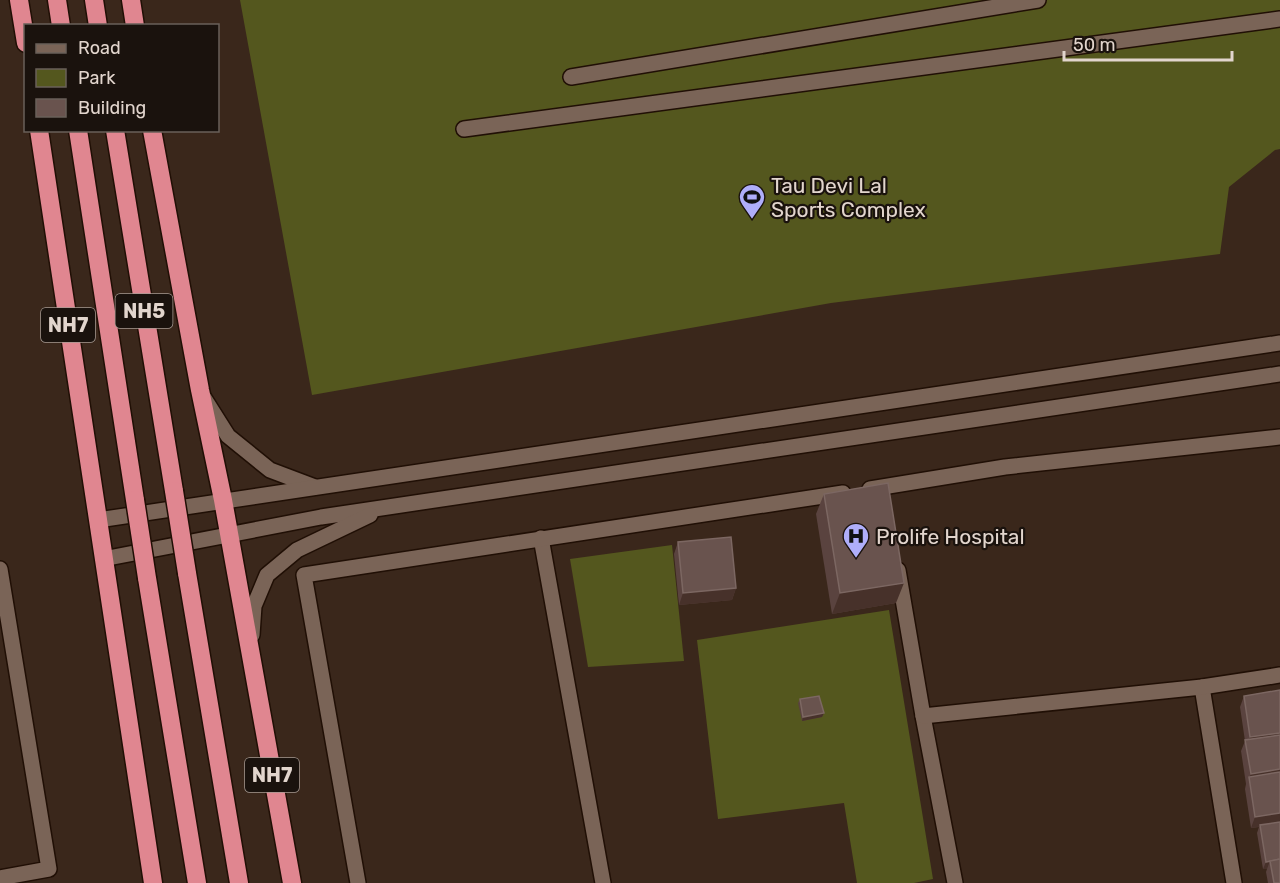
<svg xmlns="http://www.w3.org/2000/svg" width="1280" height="883" font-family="Rubik,sans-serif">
  <rect width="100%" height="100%" fill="#3a271b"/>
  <!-- green -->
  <g fill="#54571e">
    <path d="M240,0H1280V149L1275,150L1229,187L1220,254L831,303L312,395Z"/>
    <path d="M672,545L684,661L588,667L570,559Z"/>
    <path d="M889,610L933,879L914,883H857L844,803L718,819L697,640Z"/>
  </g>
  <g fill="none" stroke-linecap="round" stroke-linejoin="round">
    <!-- minor casing -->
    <g stroke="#200f05" stroke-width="18">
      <g id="minor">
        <path d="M571,77L1038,0"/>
        <path d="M464,129L1280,19"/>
        <path d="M204,398L228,436L270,470L315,487"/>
        <path d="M870,489L1005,467L1280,437"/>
        <path d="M98,520L1280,343"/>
        <path d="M541,538L603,883"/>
        <path d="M103,559L321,517L1280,374"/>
        <path d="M0,569L49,869L0,878"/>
        <path d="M898,570L923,716L955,883"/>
        <path d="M252,635L254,606L267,575L297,550L370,515"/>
        <path d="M1202,687L1234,883"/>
        <path d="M923,716L1202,687L1280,675"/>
        <path d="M358,883L304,575L843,493"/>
      </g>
    </g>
    <!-- highway casing -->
    <g stroke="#200f05" stroke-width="21">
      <g id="highway">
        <path d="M19,0L26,43"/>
        <path d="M57,0L61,26"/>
        <path d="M94,0L98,26"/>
        <path d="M131,0L135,26"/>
        <path d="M39,130L153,883"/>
        <path d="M78,130L135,500"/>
        <path d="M115,130L174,491"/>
        <path d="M152,130L200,390L223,500L292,883"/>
        <path d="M187,573L239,883"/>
        <path d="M147,578L197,883"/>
      </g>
    </g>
    <!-- minor -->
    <use href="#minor" stroke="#7a6457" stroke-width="15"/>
    <!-- highway -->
    <use href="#highway" stroke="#e08690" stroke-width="18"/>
    <!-- highway-bridge casing -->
    <g stroke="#200f05" stroke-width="21" stroke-linecap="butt">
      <g id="highway-bridge">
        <path d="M174,491L187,573"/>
        <path d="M135,500L147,578"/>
      </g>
    </g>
    <!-- highway-bridge -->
    <use href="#highway-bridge" stroke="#e08690" stroke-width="18"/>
  </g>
  <!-- wall -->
  <g fill="#5a433f">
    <path d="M824,494L896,603L832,614L816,514Z"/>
    <path d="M678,542L736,588L732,600L679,605L674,554Z"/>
    <path d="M1244,696L1280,883H1268L1266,872L1267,869H1263L1257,833L1259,827L1251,828L1245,789L1246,784L1241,751L1245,741L1240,707Z"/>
    <path d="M800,699L824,713L822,717L802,721L798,703Z"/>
  </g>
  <!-- shaded-wall -->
  <g fill="#47312a">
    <path d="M904,583L896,603L832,614L840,593Z"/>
    <path d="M736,588L732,600L679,605L683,593Z"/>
    <path d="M824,713L822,717L802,721L803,717Z"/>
    <path d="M1280,733V744L1246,749L1250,737Z"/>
    <path d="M1280,769V780L1249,778L1251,774Z"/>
    <path d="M1280,813V823L1251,828L1255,817Z"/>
    <path d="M1270,861L1267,869H1263L1266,862Z"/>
  </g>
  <!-- building -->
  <g fill="#69534e" stroke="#7c6762" stroke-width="1.5">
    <path d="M888,483L904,583L840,593L824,494Z"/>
    <path d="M731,537L736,588L683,593L678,542Z"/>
    <path d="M1280,690V733L1250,737L1244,696Z"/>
    <path d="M819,696L824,713L803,717L800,699Z"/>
    <path d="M1280,735V769L1251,774L1245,740Z"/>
    <path d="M1280,772V813L1255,817L1249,777Z"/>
    <path d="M1280,822V859L1266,862L1260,825Z"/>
    <path d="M1280,859V883H1274L1270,861Z"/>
  </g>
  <!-- icons -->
  <defs>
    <g id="stadium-pin" transform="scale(1.35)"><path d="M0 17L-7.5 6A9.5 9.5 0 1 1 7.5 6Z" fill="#afaefa" stroke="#1a120d"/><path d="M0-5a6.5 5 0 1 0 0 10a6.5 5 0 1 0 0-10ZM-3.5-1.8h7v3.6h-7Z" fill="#111"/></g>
    <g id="hospital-pin" transform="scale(1.35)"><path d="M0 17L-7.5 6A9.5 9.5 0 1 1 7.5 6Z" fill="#afaefa" stroke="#1a120d"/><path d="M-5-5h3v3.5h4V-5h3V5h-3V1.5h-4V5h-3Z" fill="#111"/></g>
  </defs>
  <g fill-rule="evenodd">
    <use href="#stadium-pin" x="752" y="197"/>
    <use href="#hospital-pin" x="856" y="536"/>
  </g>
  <g text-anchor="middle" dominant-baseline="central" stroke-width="4.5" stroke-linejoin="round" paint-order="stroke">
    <!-- shield labels -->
    <g fill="#1a120d" stroke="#a69a93" stroke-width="1.5">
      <rect x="115.5" y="294" width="57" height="34" rx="4.5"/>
      <rect x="41" y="308" width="54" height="34" rx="4.5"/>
      <rect x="245" y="758" width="54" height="34" rx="4.5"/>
    </g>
    <g font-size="20" font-weight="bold" fill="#e2d5cd">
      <text x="144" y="311">NH5</text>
      <text x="68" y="325">NH7</text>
      <text x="272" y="775">NH7</text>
    </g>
    <!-- poi labels -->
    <g font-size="21" fill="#e2d5cd" stroke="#1a120d" text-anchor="start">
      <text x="771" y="185">Tau Devi Lal<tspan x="771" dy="24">Sports Complex</tspan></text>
      <text x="876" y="536">Prolife Hospital</text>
    </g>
  </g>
  <!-- legend -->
  <rect x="24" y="24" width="195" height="108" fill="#1a120d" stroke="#6a605a" stroke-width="1.5"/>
  <rect x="36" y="44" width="30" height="9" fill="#7a6457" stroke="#6a605a" stroke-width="1.5"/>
  <text x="78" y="54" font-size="18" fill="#e2d5cd">Road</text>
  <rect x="36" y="69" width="30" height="18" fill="#54571e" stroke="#6a605a" stroke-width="1.5"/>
  <text x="78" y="84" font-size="18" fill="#e2d5cd">Park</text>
  <rect x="36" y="99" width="30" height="18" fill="#69534e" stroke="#6a605a" stroke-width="1.5"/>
  <text x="78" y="114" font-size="18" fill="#e2d5cd">Building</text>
  <!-- scale -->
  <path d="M1064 51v9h168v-9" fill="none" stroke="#e2d5cd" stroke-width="3"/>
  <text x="1073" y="51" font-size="18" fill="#e2d5cd" stroke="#1a120d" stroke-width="4.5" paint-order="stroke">50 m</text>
</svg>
